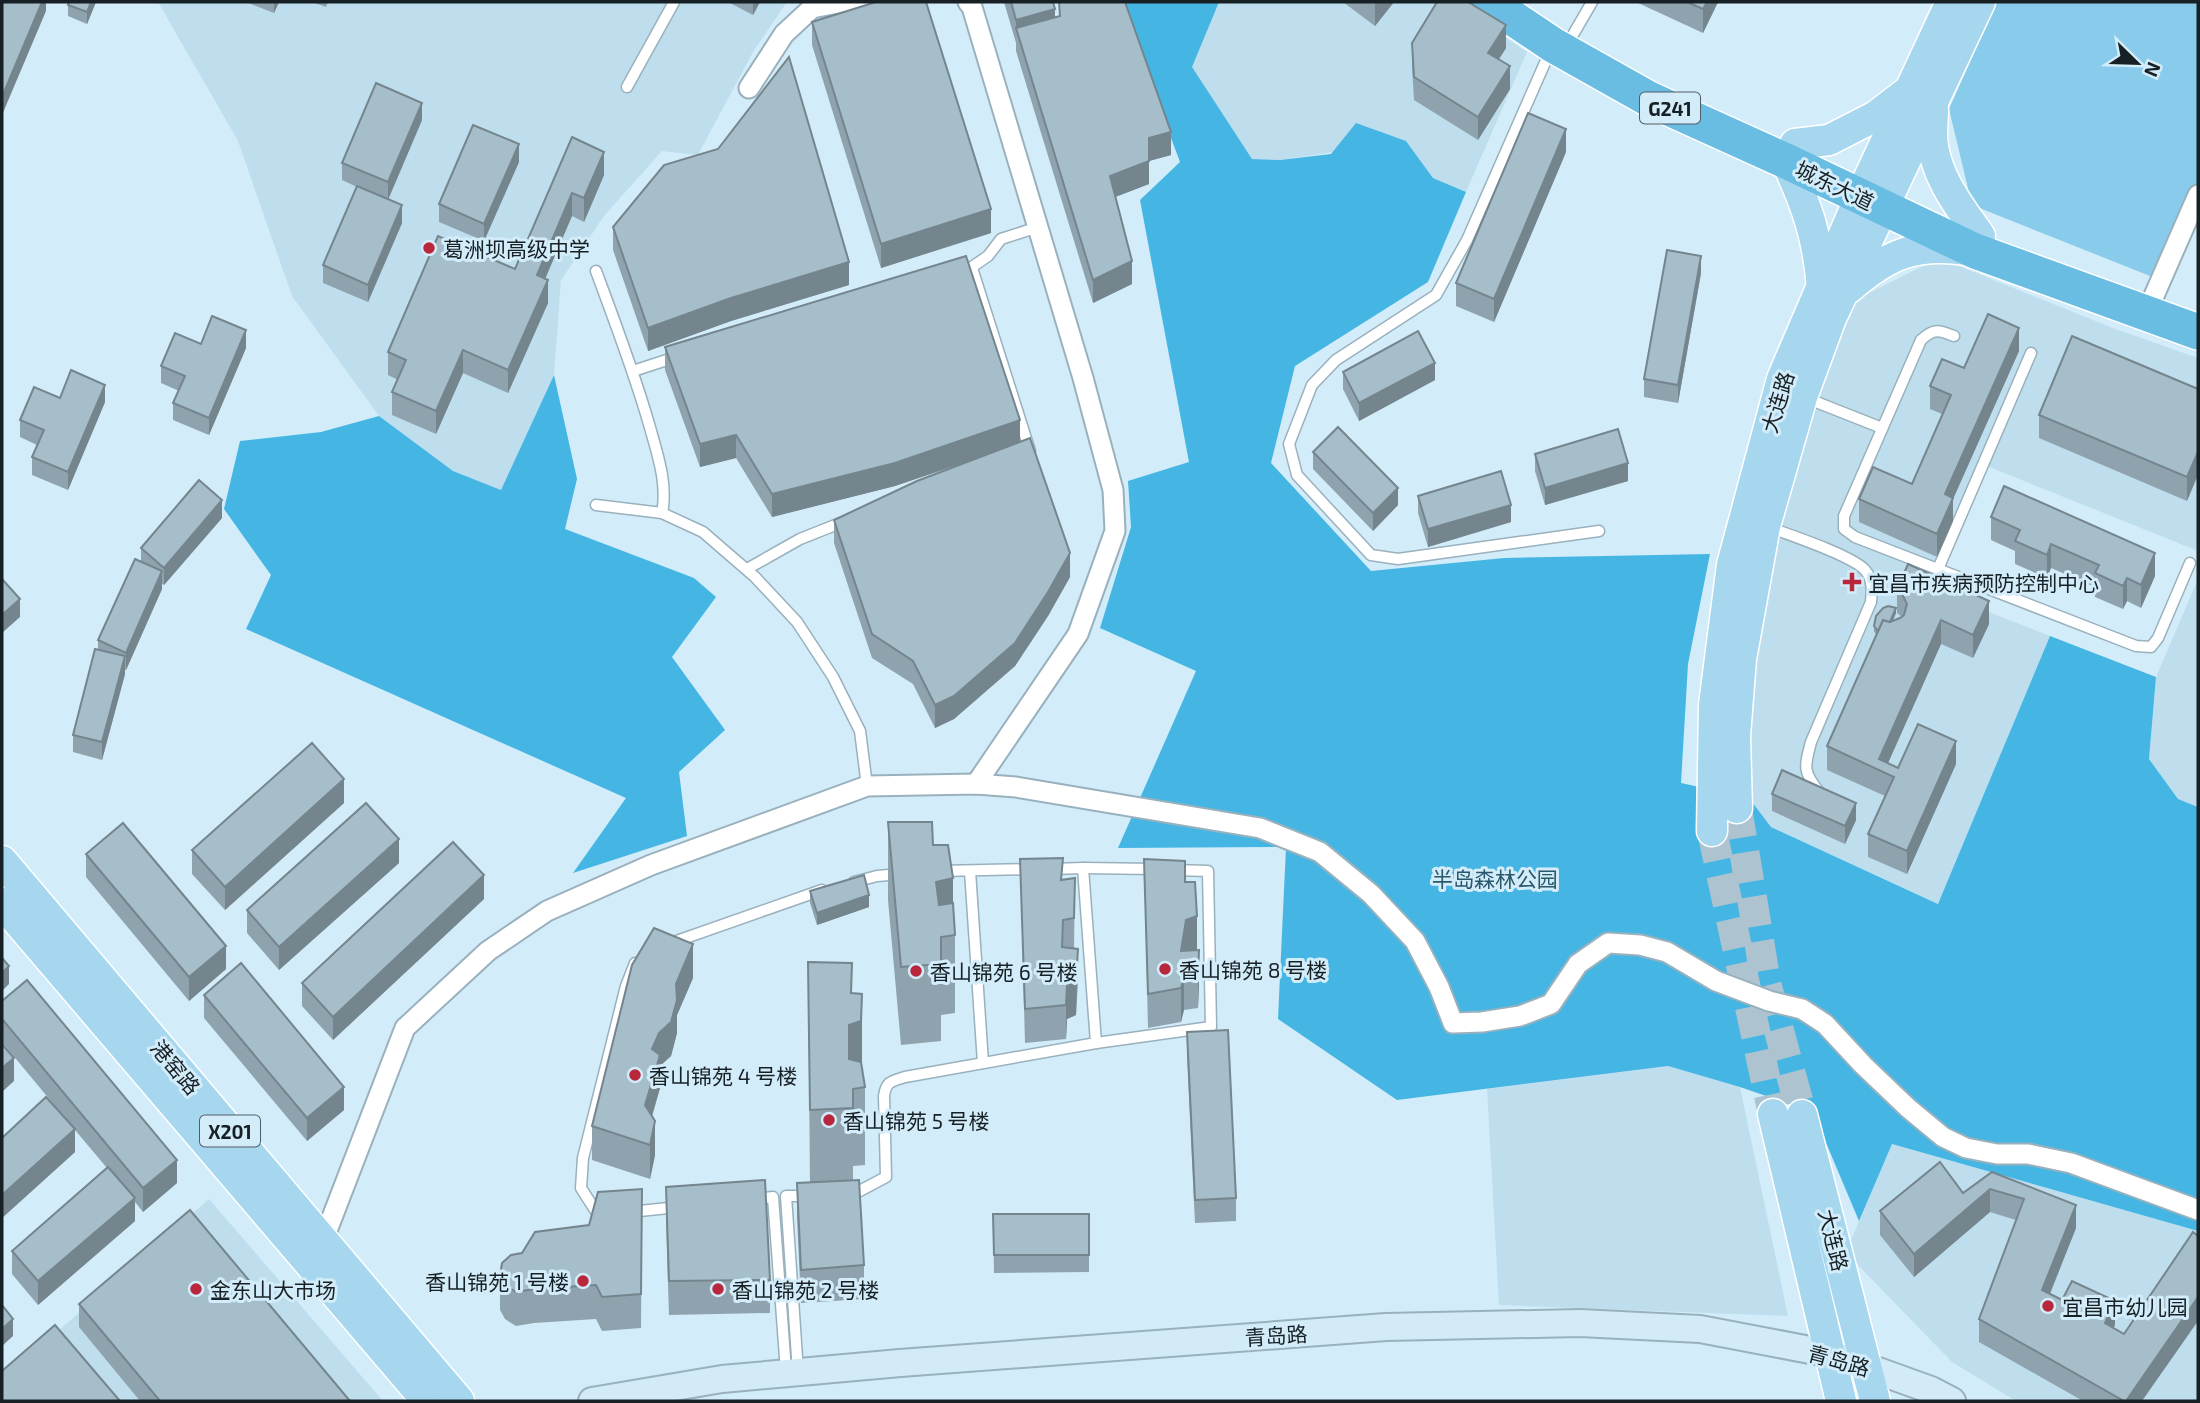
<svg xmlns="http://www.w3.org/2000/svg" width="2200" height="1403" font-family="'Exo 2','Noto Sans SC',sans-serif">
  <rect width="100%" height="100%" fill="#d3ecf9"/>
  <!-- built -->
  <g fill="#bedeee">
    <path d="M158,2H787L753,52L698,155L662,151L604,216L561,280L554,375L501,490L453,471L379,416L292,296L238,141Z"/>
    <path d="M1219,2H1454L1527,52L1466,192L1433,178L1406,141L1280,160L1252,159L1191,67Z"/>
    <path d="M1939,258L2113,328L2198,358V551L1987,466L1935,591L2050,636L1939,904L1771,827L1749,798L1751,683L1765,573L1806,424L1855,300Z"/>
    <path d="M2198,579V807L2178,799L2149,759L2156,677Z"/>
    <path d="M1668,1066L1740,1087L1788,1316L1499,1305L1487,1089Z"/>
    <path d="M1892,1144L2198,1231V1401H2016L1952,1362L1855,1262L1848,1247Z"/>
    <path d="M209,1199L383,1401H2V1380Z"/>
  </g>
  <!-- green -->
  <path fill="#88cbea" d="M1997,2H2198V217L2170,284L1972,205L1949,109Z"/>
  <!-- forest -->
  <g fill="#45b6e4">
    <path d="M1120,2H1219L1192,67L1252,159L1280,160L1331,154L1356,123L1406,141L1433,178L1466,192L1428,282L1295,366L1271,463L1371,571L1504,558L1710,554L1688,664L1681,783L1749,798L1771,827L1938,904L2050,636L2156,677L2149,759L2178,799L2198,807V1231L1892,1144L1859,1221L1813,1112L1740,1087L1668,1066L1397,1100L1278,1019L1286,847L1118,848L1196,671L1100,628L1131,527L1128,481L1189,462L1140,200L1180,162Z"/>
    <path d="M554,375L577,479L565,529L694,578L716,597L672,657L725,730L679,772L687,836L573,873L626,798L246,629L271,575L224,509L240,441L321,432L379,416L453,471L501,490Z"/>
  </g>
  <g fill="none" stroke-linecap="round" stroke-linejoin="round">
    <!-- primary-tunnel -->
    <g stroke="#adc3cf" stroke-width="30" stroke-dasharray="30 15" stroke-linecap="butt">
      <path d="M1737,808L1766,983L1802,1115"/>
      <path d="M1712,831L1773,1114"/>
    </g>
    <!-- lane casing -->
    <g stroke="#99b1bd" stroke-width="13">
      <g id="lane">
        <path d="M1574,33L1592,2"/>
        <path d="M1551,49L1467,240L1436,295L1336,360L1312,385L1289,444L1297,475L1371,555L1398,559L1599,531"/>
        <path d="M627,87L674,2"/>
        <path d="M972,268L1030,451"/>
        <path d="M969,269L988,256L1001,239L1038,227"/>
        <path d="M596,271C615,322 634,372 649,424C657,453 668,483 662,513"/>
        <path d="M1954,336C1939,330 1934,328 1921,340L1844,516V529L1855,537L2136,646L2151,647L2158,638L2190,563"/>
        <path d="M633,371L676,357"/>
        <path d="M1806,398L1882,428"/>
        <path d="M596,505L662,513L703,532L755,577L797,622L833,677L860,731L867,786"/>
        <path d="M1768,527C1790,535 1851,555 1865,570C1873,579 1872,591 1871,602L1811,742C1804,768 1803,772 1820,793"/>
        <path d="M747,569L800,539L843,522"/>
        <path d="M1938,569L2031,353"/>
        <path d="M1083,868L1155,869"/>
        <path d="M940,871L1034,869"/>
        <path d="M970,871L983,1063"/>
        <path d="M854,882L877,876L901,874"/>
        <path d="M671,943L822,890"/>
        <path d="M1096,1043L1211,1027L1208,871L1174,870"/>
        <path d="M848,1194H854L886,1177L884,1096C886,1081 892,1081 905,1077L1096,1043L1083,868L1052,869"/>
        <path d="M756,1199L773,1197L786,1371"/>
        <path d="M605,1211L595,1210L581,1188L583,1158L626,986L635,963"/>
        <path d="M630,1212L678,1207"/>
        <path d="M798,1372L786,1196H809"/>
      </g>
    </g>
    <!-- street casing -->
    <g stroke="#99b1bd" stroke-width="23">
      <g id="street">
        <path d="M850,2L890,12L914,2"/>
        <path d="M968,2L972,7L1083,378L1113,490L1115,531L1078,634L976,784"/>
        <path d="M749,88L784,34L812,8L844,2"/>
        <path d="M2153,298L2198,195"/>
        <path d="M323,1241L405,1028L488,951L547,911L651,865L867,786L976,784L1016,787L1260,828L1320,852L1371,894L1415,941L1439,987L1453,1023L1482,1022L1520,1016L1551,1004L1578,964L1608,943L1640,945L1667,952L1716,981L1769,1001L1802,1009L1825,1024L1863,1065L1908,1108L1943,1137L1966,1148L1997,1154H2028L2071,1163L2198,1210"/>
      </g>
    </g>
    <!-- secondary casing -->
    <g stroke="#99b1bd" stroke-width="30">
      <path id="secondary" d="M592,1401L722,1379L900,1363L1386,1327L1580,1323L1700,1329L1831,1354L1931,1390L1952,1401"/>
    </g>
    <!-- primary casing -->
    <g stroke="#fff" stroke-width="33">
      <g id="primary">
        <path d="M1933,109C1933,118 1932,128 1932,137C1934,175 1959,206 1980,236"/>
        <path d="M1795,144L1829,140L1876,116L1906,93"/>
        <path d="M1786,161C1807,205 1818,238 1822,288"/>
        <path d="M1849,288C1888,254 1915,243 1966,250"/>
        <path d="M1737,808L1735,736L1741,659L1765,526L1802,397L1831,318L1980,2"/>
        <path d="M1712,831L1714,705L1732,565L1782,379L1860,197L1951,2"/>
        <path d="M2,861L459,1401"/>
        <path d="M2,903L427,1401"/>
        <path d="M1773,1114L1841,1401"/>
        <path d="M1802,1115L1875,1401"/>
      </g>
    </g>
    <!-- highway casing -->
    <g stroke="#fff" stroke-width="38">
      <path id="highway" d="M1489,2L1553,45L1649,99L1786,161L1975,251L2198,332"/>
    </g>
    <!-- lane -->
    <use href="#lane" stroke="#fff" stroke-width="10"/>
    <!-- street -->
    <use href="#street" stroke="#fff" stroke-width="19"/>
    <!-- secondary -->
    <use href="#secondary" stroke="#d2ebf6" stroke-width="26"/>
    <!-- primary -->
    <use href="#primary" stroke="#a6d7ee" stroke-width="30"/>
    <!-- highway -->
    <use href="#highway" stroke="#6abde2" stroke-width="35"/>
  </g>
  <!-- wall -->
  <g fill="#8fa3ae">
    <path d="M69,2H96L87,24L68,16V5Z"/>
    <path d="M246,2H279L274,13Z"/>
    <path d="M312,2H328L326,7Z"/>
    <path d="M728,2H760L753,15Z"/>
    <path d="M1004,2H1053L1055,17L1059,16V2L1171,155L1149,161V184L1115,197L1132,284L1093,303L1016,51V43Z"/>
    <path d="M1343,2H1394L1375,26Z"/>
    <path d="M1636,2H1718L1703,33Z"/>
    <path d="M812,22L991,233L881,268L812,45Z"/>
    <path d="M1412,43L1506,48L1499,59L1510,89L1478,140L1414,100L1412,66Z"/>
    <path d="M422,120L388,199L402,223L368,302L323,283V265L357,187L342,180V163Z"/>
    <path d="M572,137L604,175L584,222L572,216L545,278L548,303L508,393L463,373L436,434L392,415V392L398,380L388,375V352L515,269Z"/>
    <path d="M1566,152L1494,322L1456,306V283Z"/>
    <path d="M519,162L484,241L439,222V204Z"/>
    <path d="M613,227L849,285L731,321L648,351L613,250Z"/>
    <path d="M1701,273L1678,403L1644,397V379Z"/>
    <path d="M201,344L246,348L209,435L173,420V403L179,391L161,383V366Z"/>
    <path d="M665,347L1020,442L1070,577L1048,616L1015,666L954,719L935,728L913,684L872,658L834,543V520L967,462L895,486L772,517L736,458L700,467L665,370Z"/>
    <path d="M2019,351L1953,499V521L1937,557L1859,522V499L1912,484L1942,414L1930,409V386L1964,368Z"/>
    <path d="M1343,372L1435,380L1359,421L1343,389Z"/>
    <path d="M2198,389L2187,501L2039,438V415Z"/>
    <path d="M60,398L105,402L68,490L32,475V457L37,445L20,437V420Z"/>
    <path d="M1313,452L1398,505L1373,531L1313,469Z"/>
    <path d="M1535,454L1628,481L1545,505L1535,471Z"/>
    <path d="M1418,496L1511,522L1428,547L1418,513Z"/>
    <path d="M1991,517L2155,576L2141,608L2127,601L2123,609L2095,597V587L2051,568L2047,578L2015,564V551L1991,540Z"/>
    <path d="M222,518L164,585L162,584V589L126,670H125V674L102,760L73,752V735L98,649V640L141,561V548Z"/>
    <path d="M1897,590L1989,624L1973,658L1941,644L1888,763L1898,768L1956,764L1907,874L1868,857V834L1885,796L1827,770V746L1877,635L1874,632V626L1896,613L1893,621L1902,617L1897,613Z"/>
    <path d="M1772,794L1856,820L1845,844L1772,811Z"/>
    <path d="M344,803L225,910L192,874V850Z"/>
    <path d="M888,822L933,845L953,905L955,935V1013L941,1015V1041L901,1045L888,900Z"/>
    <path d="M86,854L226,969L189,1001L86,877Z"/>
    <path d="M1020,859L1063,880L1075,878L1074,949L1078,983L1076,1015L1067,1019L1066,1039L1025,1043Z"/>
    <path d="M1144,859L1197,950L1199,983L1198,1008L1184,1010L1181,1022L1148,1028Z"/>
    <path d="M399,863L279,970L247,933V910Z"/>
    <path d="M810,891L869,907L817,925L810,903Z"/>
    <path d="M484,899L333,1040L302,1006V983Z"/>
    <path d="M808,962L852,993L865,1087V1165L853,1166V1180L864,1265V1299L801,1303L797,1217V1183L810,1182Z"/>
    <path d="M693,978L677,1015V1033L671,1056L660,1066V1088L652,1117L655,1155L650,1179L592,1160V1126Z"/>
    <path d="M204,995L344,1110L307,1141L204,1018Z"/>
    <path d="M2,1001L177,1183L143,1212L135,1202V1221L38,1305L12,1274V1251L107,1168L75,1130V1152L2,1218V1138L60,1112L2,1042Z"/>
    <path d="M1187,1032L1236,1198V1221L1195,1223L1187,1056Z"/>
    <path d="M1992,1172L2076,1228L2050,1294L2115,1325L2113,1328L2142,1401H2083L1979,1342V1319L2016,1220L1990,1212L1914,1277L1880,1235V1211L1963,1193Z"/>
    <path d="M666,1187L770,1280V1313L669,1315L666,1220Z"/>
    <path d="M642,1189L641,1328L602,1331L596,1319L534,1323L516,1326L505,1319L500,1310V1276L522,1253L589,1225Z"/>
    <path d="M993,1214H1089V1272L994,1273Z"/>
    <path d="M79,1304L350,1401H140L79,1327Z"/>
  </g>
  <!-- shaded-wall -->
  <g fill="#74858d">
    <path d="M42,2H46V11L2,115V97Z"/>
    <path d="M91,2H96L87,24V12Z"/>
    <path d="M274,2H279L274,13Z"/>
    <path d="M753,2H760L753,15Z"/>
    <path d="M1376,2H1394L1375,26V3Z"/>
    <path d="M1707,2H1718L1703,33V9Z"/>
    <path d="M1055,9V32L1016,28V20Z"/>
    <path d="M1506,25V48L1488,76V53Z"/>
    <path d="M1510,66V89L1478,140V117Z"/>
    <path d="M422,103V120L388,200V182Z"/>
    <path d="M1566,129V152L1494,322V299Z"/>
    <path d="M1171,132V155L1149,161V184L1110,199V176L1149,138Z"/>
    <path d="M519,144V162L484,241V224Z"/>
    <path d="M604,152V175L584,222V198Z"/>
    <path d="M572,193V216L537,298V275Z"/>
    <path d="M402,205V223L368,302V285Z"/>
    <path d="M991,209V233L881,268V244Z"/>
    <path d="M1701,256V273L1678,403V385Z"/>
    <path d="M1132,261V284L1093,303V280Z"/>
    <path d="M849,262V285L731,321L648,351V328L731,298Z"/>
    <path d="M548,280V303L508,393V370Z"/>
    <path d="M2019,328V351L1953,499V521L1937,557V534L1945,494Z"/>
    <path d="M246,330V348L209,435V418Z"/>
    <path d="M463,350V373L436,434V411Z"/>
    <path d="M1435,363V380L1359,421V403Z"/>
    <path d="M105,385V402L68,490V472Z"/>
    <path d="M1020,420V443L895,486L772,517V494Z"/>
    <path d="M736,435V458L700,467V444Z"/>
    <path d="M2198,452V475L2187,501V477Z"/>
    <path d="M1628,463V481L1545,505V488Z"/>
    <path d="M1398,488V505L1373,531V513Z"/>
    <path d="M222,500V518L164,585V568Z"/>
    <path d="M1511,505V522L1428,547V529Z"/>
    <path d="M2051,544V568L2047,578V555Z"/>
    <path d="M1070,553V577L1048,616L1015,666L954,719L935,728V705Z"/>
    <path d="M2155,553V576L2141,608V585Z"/>
    <path d="M162,571V589L126,670V653Z"/>
    <path d="M2127,578V601L2123,609V586Z"/>
    <path d="M20,599V617L2,633V615Z"/>
    <path d="M1989,601V624L1973,658V635Z"/>
    <path d="M1896,608V613L1883,643V637Z"/>
    <path d="M1941,620V644L1884,772L1879,759Z"/>
    <path d="M125,656V674L102,760V742Z"/>
    <path d="M1956,741V764L1907,874V851Z"/>
    <path d="M344,779V803L225,910V887Z"/>
    <path d="M1856,803V820L1845,844V826Z"/>
    <path d="M399,839V863L279,970V947Z"/>
    <path d="M484,875V899L333,1040V1017Z"/>
    <path d="M953,878V935L941,937V1041V959L936,882Z"/>
    <path d="M869,895V907L817,925V913Z"/>
    <path d="M1197,916V950L1186,954L1181,951L1186,920Z"/>
    <path d="M693,944V978L677,1015V1033L671,1056L660,1066V1088L645,1139V1105L652,1049L676,984Z"/>
    <path d="M226,946V969L189,1001V977Z"/>
    <path d="M1078,949L1076,1015L1067,1019L1066,1039V1005L1067,985Z"/>
    <path d="M1199,950V983L1198,1008V974Z"/>
    <path d="M852,963V1024L862,1009V1088L853,1089L849,1103V1025Z"/>
    <path d="M9,966V984L2,991V973Z"/>
    <path d="M1184,976V1010L1181,1022V988Z"/>
    <path d="M14,1058V1081L2,1092V1068Z"/>
    <path d="M344,1087V1110L307,1141V1118Z"/>
    <path d="M655,1121V1155L650,1179V1145Z"/>
    <path d="M75,1129V1152L2,1218V1195Z"/>
    <path d="M177,1160V1183L143,1212V1188Z"/>
    <path d="M1990,1189V1212L1914,1277V1254Z"/>
    <path d="M135,1198V1221L38,1305V1281Z"/>
    <path d="M2076,1205V1228L2042,1313V1290Z"/>
    <path d="M2198,1297V1321L2142,1401H2126Z"/>
    <path d="M2115,1301V1325L2105,1347V1323Z"/>
    <path d="M13,1319V1336L2,1346V1329Z"/>
  </g>
  <!-- building -->
  <g fill="#a6beca" stroke="#74858d" stroke-width="2">
    <path d="M3,2H42L2,97V5Z"/>
    <path d="M69,2H91L87,12L68,5Z"/>
    <path d="M876,2H926L991,209L881,244L812,22Z"/>
    <path d="M1011,2H1053L1055,9L1016,20Z"/>
    <path d="M1059,2H1125L1171,132L1149,138V161L1110,176L1132,261L1093,280L1016,28L1060,16Z"/>
    <path d="M1437,2H1468L1506,25L1488,53L1510,66L1478,117L1414,77L1412,43Z"/>
    <path d="M1687,2H1707L1703,9Z"/>
    <path d="M789,57L849,262L731,298L648,328L613,227L664,165L718,149Z"/>
    <path d="M376,83L422,103L388,182L342,163Z"/>
    <path d="M1528,113L1566,129L1494,299L1456,283Z"/>
    <path d="M473,125L519,144L484,224L439,204Z"/>
    <path d="M572,137L604,152L584,198L572,193L537,275L548,280L508,370L463,350L436,411L392,392L406,360L388,352L438,236L515,269Z"/>
    <path d="M357,186L402,205L368,285L323,265Z"/>
    <path d="M1667,250L1701,256L1678,385L1644,379Z"/>
    <path d="M966,256L1020,420L895,463L772,494L736,435L700,444L665,347Z"/>
    <path d="M1988,314L2019,328L1945,494L1953,498L1937,534L1859,499L1873,467L1912,484L1951,395L1930,386L1942,359L1964,368Z"/>
    <path d="M212,316L246,330L209,418L173,403L185,376L161,366L175,333L201,344Z"/>
    <path d="M1418,331L1435,363L1359,403L1343,372Z"/>
    <path d="M2072,336L2198,389V452L2187,477L2039,415Z"/>
    <path d="M71,370L105,385L68,472L32,457L44,430L20,420L34,387L60,398Z"/>
    <path d="M1338,427L1398,488L1373,513L1313,452Z"/>
    <path d="M1618,429L1628,463L1545,488L1535,454Z"/>
    <path d="M1030,438L1070,553L1048,592L1015,643L954,696L935,705L913,661L872,634L834,520L917,481Z"/>
    <path d="M1501,471L1511,505L1428,529L1418,496Z"/>
    <path d="M199,480L222,500L164,568L141,548Z"/>
    <path d="M2004,486L2155,553L2141,585L2127,578L2123,586L2095,573L2099,565L2051,544L2047,555L2015,541L2020,530L1991,517Z"/>
    <path d="M135,559L162,571L126,653L98,640Z"/>
    <path d="M1908,564L1989,601L1973,635L1941,620L1879,759L1898,768L1918,724L1956,741L1907,851L1868,834L1894,777L1827,746L1883,620L1890,622L1900,618L1904,615L1907,604L1902,594L1897,590Z"/>
    <path d="M2,579L20,599L2,615Z"/>
    <path d="M1888,606L1896,608L1890,622L1883,620L1878,631L1874,626L1876,616L1883,608Z"/>
    <path d="M95,649L125,656L102,742L73,735Z"/>
    <path d="M312,743L344,779L225,887L192,850Z"/>
    <path d="M1782,770L1856,803L1845,826L1772,794Z"/>
    <path d="M366,803L399,839L279,947L247,910Z"/>
    <path d="M888,822H932L933,845H948L953,878L936,882L939,905L953,903L955,935L941,937V964L901,967Z"/>
    <path d="M123,823L226,946L189,977L86,854Z"/>
    <path d="M453,842L484,875L333,1017L302,983Z"/>
    <path d="M1063,858L1061,880L1075,878L1074,918L1063,920L1062,947L1078,949L1076,981L1067,985L1066,1005L1025,1009L1020,859Z"/>
    <path d="M1144,859L1185,861V882H1195L1197,916L1186,920L1181,951L1199,950L1198,974L1184,976L1181,988L1148,994Z"/>
    <path d="M864,875L869,895L817,913L810,891Z"/>
    <path d="M654,928L693,944L676,984L677,1000L671,1022L659,1033L652,1049L660,1055L645,1105L655,1121L650,1145L592,1126L632,965Z"/>
    <path d="M2,958L9,966L2,973Z"/>
    <path d="M808,962L852,963L851,993L862,994L861,1021L849,1025V1059L861,1062L865,1087L853,1089V1108L810,1110Z"/>
    <path d="M241,963L344,1087L307,1118L204,995Z"/>
    <path d="M27,980L177,1160L143,1188L2,1019V1001Z"/>
    <path d="M1228,1030L1236,1198L1195,1200L1187,1032Z"/>
    <path d="M2,1044L14,1058L2,1068Z"/>
    <path d="M46,1097L75,1129L2,1195V1138Z"/>
    <path d="M1940,1162L1963,1193L1992,1172L2076,1205L2042,1290L2062,1300L2072,1281L2115,1301L2105,1323L2124,1334L2193,1232L2198,1236V1297L2126,1401H2124L1979,1319L2024,1199L1990,1189L1914,1254L1880,1211Z"/>
    <path d="M108,1167L135,1198L38,1281L12,1251Z"/>
    <path d="M765,1180L770,1280L669,1281L666,1187Z"/>
    <path d="M859,1180L864,1265L801,1270L797,1183Z"/>
    <path d="M642,1189L641,1294L602,1297L596,1285L534,1289L516,1292L505,1285L500,1276L502,1263L511,1255L522,1253L535,1232L589,1225L598,1192Z"/>
    <path d="M190,1210L350,1401H160L79,1304Z"/>
    <path d="M993,1214H1089V1255H994Z"/>
    <path d="M2,1305L13,1319L2,1329Z"/>
    <path d="M55,1325L120,1401H2V1371Z"/>
  </g>
  <!-- markers -->
  <g fill="#b8273b" stroke="#d3ecf9" stroke-width="2.5">
    <circle cx="429" cy="248" r="7"/>
    <path d="M1848.5 571.5h7v7h7v7h-7v7h-7v-7h-7v-7h7z"/>
    <circle cx="1165" cy="969" r="7"/>
    <circle cx="916" cy="971" r="7"/>
    <circle cx="635" cy="1075" r="7"/>
    <circle cx="829" cy="1120" r="7"/>
    <circle cx="583" cy="1281" r="7"/>
    <circle cx="196" cy="1289" r="7"/>
    <circle cx="718" cy="1289" r="7"/>
    <circle cx="2048" cy="1306" r="7"/>
  </g>
  <g text-anchor="middle" dominant-baseline="central" stroke-width="6" stroke-linejoin="round" paint-order="stroke">
    <!-- shield labels -->
    <g fill="#d3ecf9" stroke="#4f5d65" stroke-width="2">
      <rect x="1640" y="92.5" width="60" height="31" rx="5"/>
      <rect x="200" y="1115.5" width="60" height="31" rx="5"/>
    </g>
    <g font-size="19" font-weight="bold" fill="#172025">
      <text x="1670" y="108">G241</text>
      <text x="230" y="1131">X201</text>
    </g>
    <!-- street labels -->
    <g font-size="21" fill="#172025" stroke="#d3ecf9">
      <text transform="translate(1835 185) rotate(26)">城东大道</text>
      <text transform="translate(1777 402) rotate(-73)">大连路</text>
      <text transform="translate(176 1067) rotate(50)">港窑路</text>
      <text transform="translate(1834 1240) rotate(76)">大连路</text>
      <text transform="translate(1276 1335) rotate(-4)">青岛路</text>
      <text transform="translate(1839 1360) rotate(15)">青岛路</text>
    </g>
    <!-- poi labels -->
    <g font-size="21" fill="#172025" stroke="#d3ecf9" text-anchor="start">
      <text x="443" y="248">葛洲坝高级中学</text>
      <text x="1868" y="582">宜昌市疾病预防控制中心</text>
      <text x="1179" y="969">香山锦苑 8 号楼</text>
      <text x="930" y="971">香山锦苑 6 号楼</text>
      <text x="649" y="1075">香山锦苑 4 号楼</text>
      <text x="843" y="1120">香山锦苑 5 号楼</text>
      <text x="569" y="1281" text-anchor="end">香山锦苑 1 号楼</text>
      <text x="210" y="1289">金东山大市场</text>
      <text x="732" y="1289">香山锦苑 2 号楼</text>
      <text x="2062" y="1306">宜昌市幼儿园</text>
    </g>
    <!-- park labels -->
    <g font-size="21" fill="#29576b" stroke="#d3ecf9">
      <text x="1495" y="878">半岛森林公园</text>
    </g>
  </g>
  <!-- border -->
  <rect width="2200" height="1403" fill="none" stroke="#172025" stroke-width="7"/>
  <!-- north arrow -->
  <g transform="translate(2137 63) rotate(113)" stroke="#d3ecf9" stroke-width="5" paint-order="stroke">
  <path d="M0-5L12 26L0 18L-12 26Z" fill="#172025"/>
  <text y="-10" font-size="19" font-weight="bold" text-anchor="middle" fill="#172025">N</text>
  </g>
</svg>
